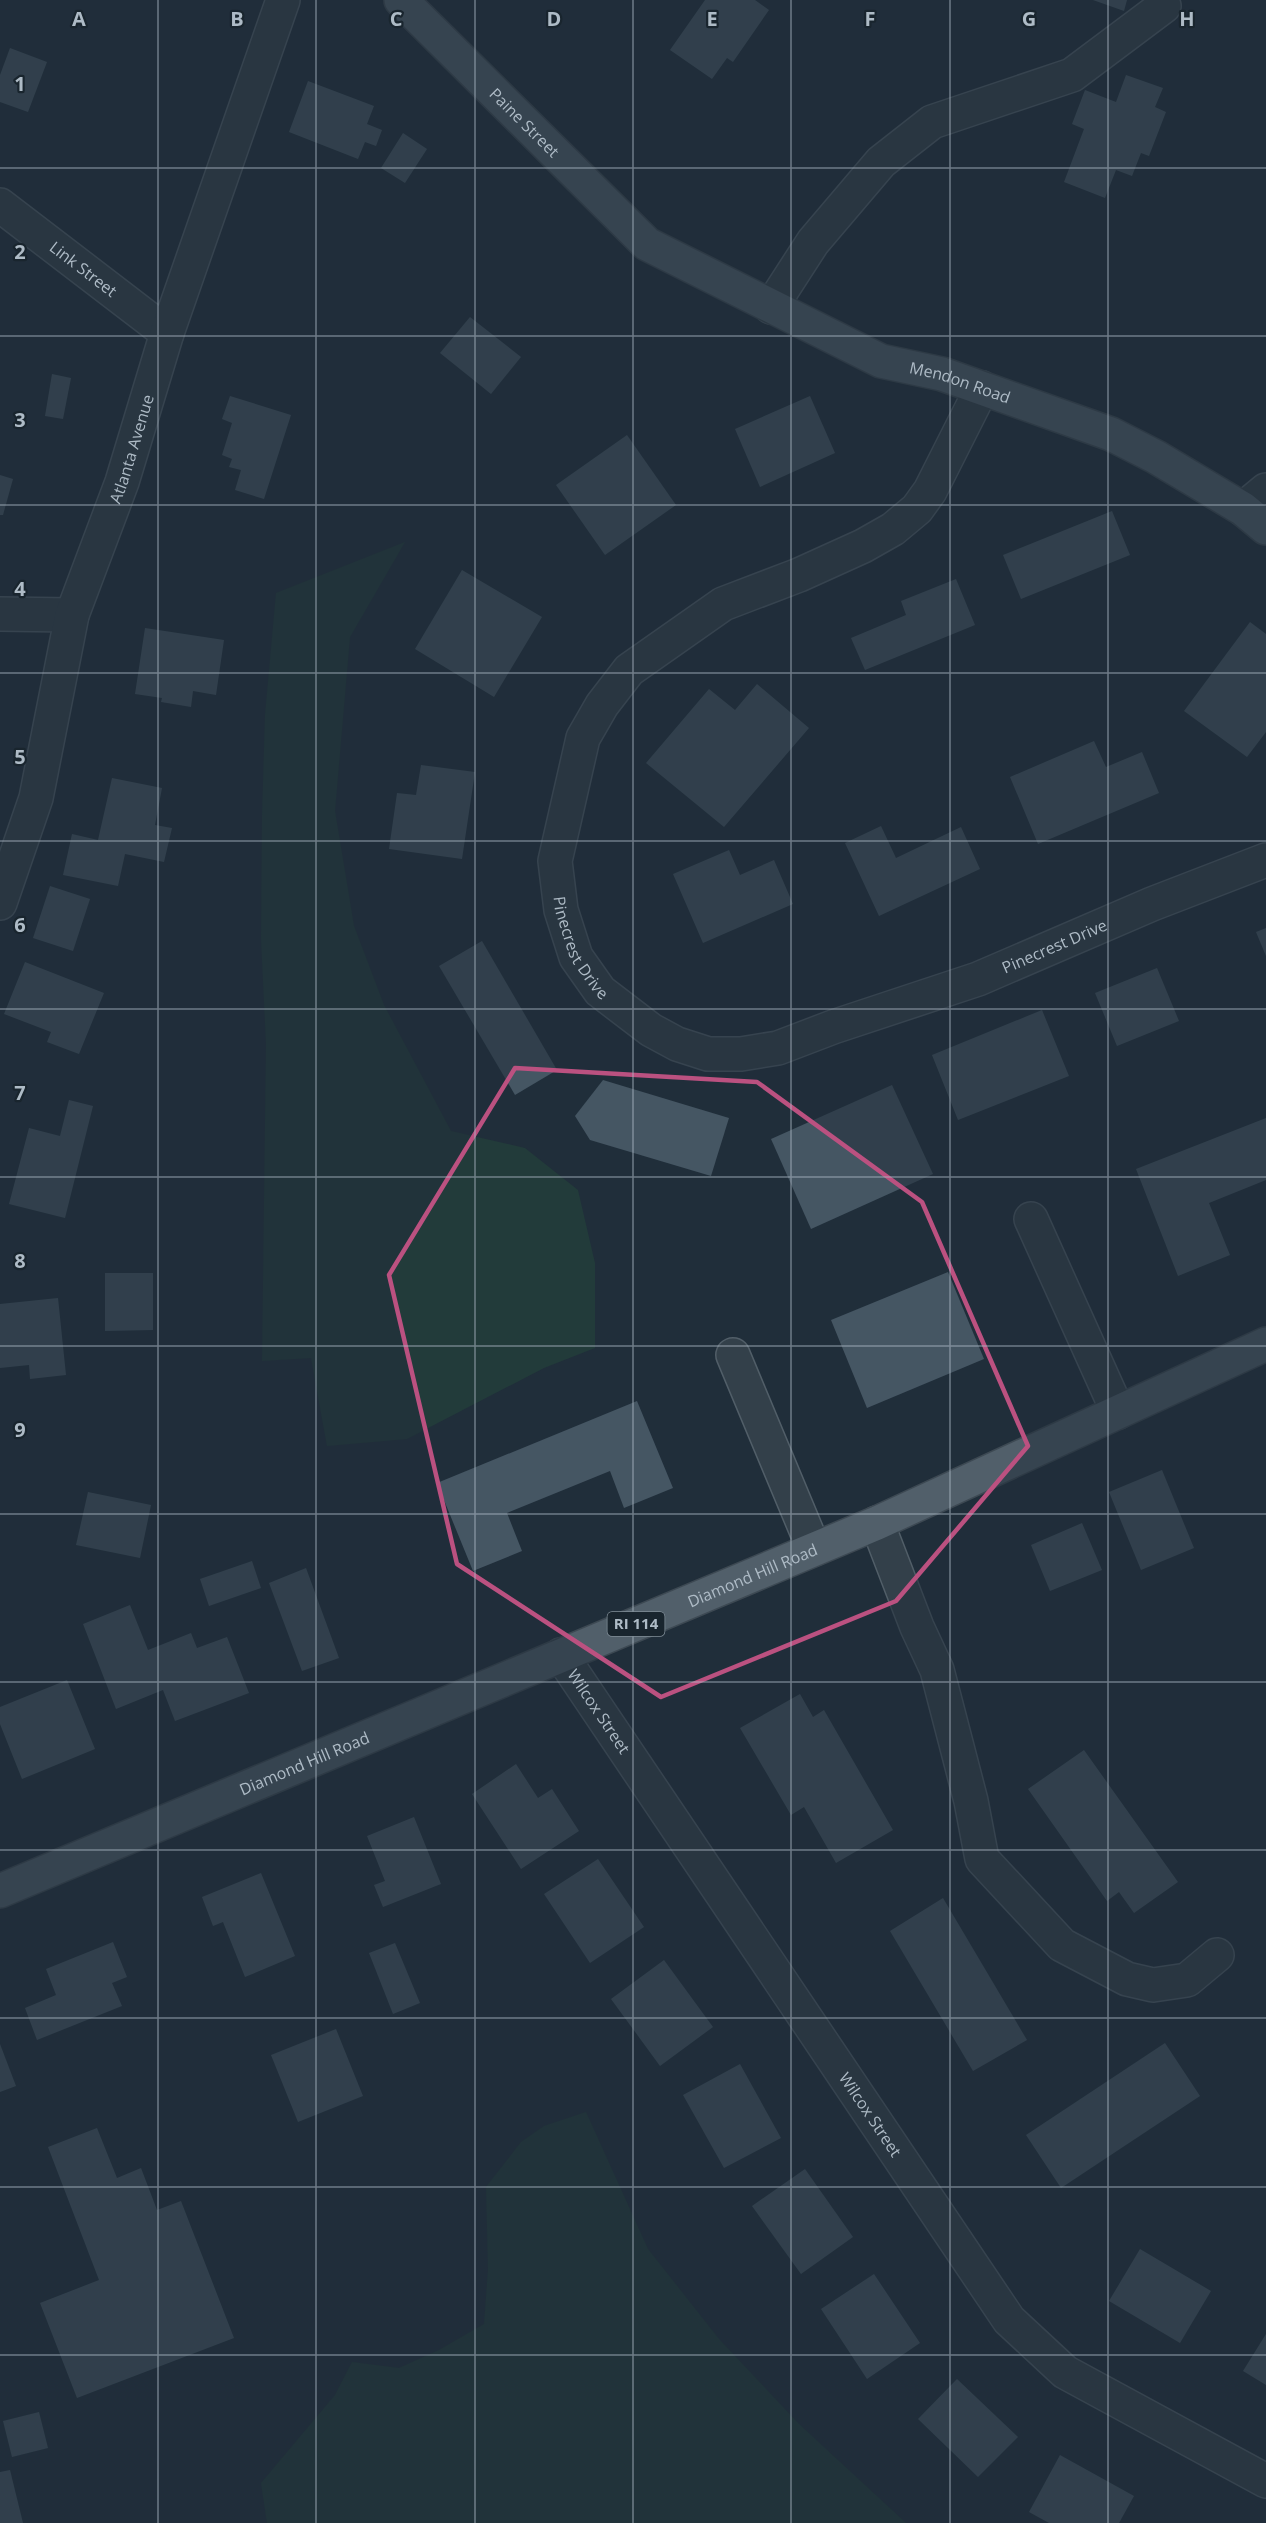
<svg xmlns="http://www.w3.org/2000/svg" width="1266" height="2523" font-family="'Open Sans',sans-serif">
<style>
.green{fill:#223b3a}
.building{fill:#455663}
.lines{fill:none;stroke-linecap:round;stroke-linejoin:round}
.minor-casing{stroke:#515e68;stroke-width:36}
.major-casing{stroke:#3d4953;stroke-width:36}
.minor{stroke:#33404a;stroke-width:33}
.major{stroke:#515f6a;stroke-width:33}
.marked{fill:none;stroke:#bb5180;stroke-width:4.5;stroke-linejoin:round}
.grid{fill:none;stroke:#aebbc6;stroke-width:1.5;stroke-opacity:0.55}
.labels{text-anchor:middle;stroke-width:4.5;stroke-linejoin:round;paint-order:stroke}
.shield{fill:#19252e;stroke:#818e98;stroke-width:1.5}
.shield-label{font-size:15px;font-weight:bold;fill:#aebbc6}
.street-label{font-size:16px;fill:#aebbc6;stroke:#19252e}
.grid-label{font-size:20px;text-anchor:middle;font-weight:bold;fill:#aebbc6;stroke:#19252e;stroke-width:4.5;stroke-linejoin:round;paint-order:stroke}
</style>
<rect width="100%" height="100%" fill="#202e3a"/>
<g class="green">
<polygon points="405,542 350,637 335,811 354,926 384,1005 451,1131 525,1148 578,1190 595,1263 595,1348 544,1368 407,1439 327,1446 311,1358 262,1361 266,1044 261,939 262,816 265,715 276,593"/>
<polygon points="586,2112 648,2249 719,2339 799,2424 906,2523 267,2523 261,2483 335,2395 352,2362 399,2368 439,2350 484,2324 488,2270 486,2187 521,2142 544,2126"/>
</g>
<g class="building">
<polygon points="705,0 755,0 769,10 733,62 727,58 712,79 670,50"/>
<polygon points="1093,0 1127,0 1124,11"/>
<polygon points="10,48 47,62 28,112 0,102 0,75"/>
<polygon points="1126,75 1163,88 1155,107 1166,112 1149,156 1141,153 1132,176 1116,170 1105,198 1064,182 1084,129 1072,124 1085,90 1116,102"/>
<polygon points="308,81 374,106 367,124 382,130 376,146 365,142 358,159 289,132"/>
<polygon points="403,133 427,149 405,183 381,168"/>
<polygon points="470,317 521,357 491,394 440,353"/>
<polygon points="52,374 71,378 63,419 45,416"/>
<polygon points="230,396 291,415 264,499 235,490 241,470 229,467 232,459 222,455 232,423 222,419"/>
<polygon points="810,396 835,453 760,487 735,429"/>
<polygon points="627,435 676,505 605,555 556,485"/>
<polygon points="0,475 13,479 3,515 0,515"/>
<polygon points="1112,511 1130,555 1021,599 1003,555"/>
<polygon points="462,570 542,617 494,697 415,649"/>
<polygon points="956,579 975,625 865,670 851,638 906,615 901,601"/>
<polygon points="1250,622 1266,634 1266,732 1247,757 1184,711"/>
<polygon points="145,628 224,640 216,695 193,691 191,707 161,702 162,698 135,694"/>
<polygon points="757,684 809,728 724,827 646,763 709,689 735,710"/>
<polygon points="1094,741 1106,767 1142,752 1159,793 1038,844 1010,777"/>
<polygon points="421,765 475,772 462,859 389,849 397,793 416,795"/>
<polygon points="112,778 162,788 155,825 172,828 164,862 125,854 118,886 63,875 72,834 98,840"/>
<polygon points="881,826 896,858 961,827 980,869 879,916 845,843"/>
<polygon points="729,850 740,875 774,860 793,904 703,943 673,874"/>
<polygon points="50,886 90,899 73,951 33,938"/>
<polygon points="1266,928 1266,956 1256,932"/>
<polygon points="482,941 557,1070 515,1095 439,966"/>
<polygon points="25,962 104,993 79,1054 47,1042 51,1032 4,1014"/>
<polygon points="1157,968 1179,1021 1117,1046 1095,993"/>
<polygon points="1042,1010 1069,1076 958,1120 932,1055"/>
<polygon points="603,1080 729,1118 711,1176 590,1140 575,1116"/>
<polygon points="892,1085 933,1174 811,1229 771,1139"/>
<polygon points="69,1100 93,1106 65,1218 9,1204 29,1128 60,1136"/>
<polygon points="1266,1118 1266,1180 1209,1203 1230,1255 1178,1276 1136,1169"/>
<polygon points="948,1272 984,1359 867,1408 831,1320"/>
<polygon points="105,1273 153,1273 153,1330 105,1331"/>
<polygon points="58,1298 66,1375 30,1379 29,1365 0,1368 0,1304"/>
<polygon points="637,1401 673,1488 624,1508 610,1471 507,1513 522,1551 473,1571 437,1483"/>
<polygon points="1162,1470 1194,1548 1141,1570 1109,1492"/>
<polygon points="88,1492 151,1505 140,1558 76,1545"/>
<polygon points="1082,1523 1102,1570 1050,1591 1031,1545"/>
<polygon points="252,1561 261,1588 209,1606 200,1579"/>
<polygon points="306,1568 339,1658 302,1671 269,1583"/>
<polygon points="130,1605 148,1650 191,1633 197,1648 227,1637 249,1693 175,1721 163,1690 116,1709 83,1624"/>
<polygon points="67,1680 95,1749 22,1779 0,1724 0,1707"/>
<polygon points="800,1694 813,1717 824,1710 893,1830 836,1863 804,1807 791,1815 740,1728"/>
<polygon points="1084,1750 1178,1882 1134,1913 1119,1892 1107,1901 1028,1789"/>
<polygon points="516,1764 538,1798 552,1789 579,1831 521,1869 472,1794"/>
<polygon points="414,1817 441,1884 383,1907 374,1885 385,1881 367,1836"/>
<polygon points="598,1859 644,1927 590,1963 544,1894"/>
<polygon points="261,1873 295,1956 245,1977 223,1922 213,1926 202,1897"/>
<polygon points="943,1898 1027,2040 973,2071 890,1931"/>
<polygon points="113,1942 127,1977 112,1983 122,2006 37,2040 25,2008 56,1995 46,1969"/>
<polygon points="395,1943 420,2003 393,2014 369,1953"/>
<polygon points="664,1960 713,2027 660,2066 611,1999"/>
<polygon points="336,2029 363,2096 298,2122 271,2055"/>
<polygon points="1165,2043 1200,2096 1061,2188 1026,2135"/>
<polygon points="0,2044 16,2086 0,2092"/>
<polygon points="740,2064 781,2138 724,2168 683,2095"/>
<polygon points="97,2128 117,2178 141,2168 157,2210 181,2201 234,2338 77,2398 40,2303 99,2280 48,2147"/>
<polygon points="805,2169 853,2237 801,2274 752,2206"/>
<polygon points="1140,2249 1211,2291 1180,2343 1109,2301"/>
<polygon points="874,2274 920,2343 867,2379 821,2309"/>
<polygon points="1266,2334 1266,2385 1243,2371"/>
<polygon points="957,2379 1018,2437 978,2477 918,2419"/>
<polygon points="39,2412 48,2448 12,2457 3,2421"/>
<polygon points="1060,2455 1134,2496 1119,2523 1049,2523 1029,2512"/>
<polygon points="10,2470 23,2523 0,2523 0,2472"/>
</g>
<g class="lines">
<defs>
<g id="minor">
<path id="s1" d="M0 205 167 333"/>
<polyline points="771,307 813,242 881,162 932,122 1072,75 1164,6"/>
<path id="s2" d="M982 388 930 491 917 509 893 529 863 546 799 575 723 604 629 670 602 705 583 738 555 861 561 910 576 957 600 991 651 1030 677 1044 708 1054H741L778 1048 833 1027 978 979 1152 904 1266 860"/>
<polyline points="1243,509 1266,490"/>
<polyline points="0,614 72,615"/>
<path id="s3" d="M0 903 36 798 72 615 122 482 167 333 283 0"/>
<polyline points="1031,1219 1118,1412"/>
<polyline points="733,1355 814,1549"/>
<polyline points="877,1523 917,1627 937,1670 971,1801 982,1859 1062,1945 1127,1979 1153,1985 1187,1980 1217,1955"/>
<path id="s4" d="M561 1655 1009 2320 1065 2372 1266 2481"/>
</g>
<g id="major">
<path id="s5" d="M401 0 647 244 881 361 942 374 1111 434 1156 457 1243 509 1266 528"/>
<path id="s6" d="M0 1891 877 1523 1266 1344"/>
</g>
</defs>
<use href="#minor" class="minor-casing"/>
<use href="#major" class="major-casing"/>
<use href="#minor" class="minor"/>
<use href="#major" class="major"/>
</g>
<path d="M0 0H1266V2523H0ZM515 1068 757 1082 922 1202 1028 1446 896 1601 661 1697 457 1564 389 1275Z" fill="#202e3a" fill-opacity=".55" fill-rule="evenodd"/>
<path class="marked" d="M515 1068 757 1082 922 1202 1028 1446 896 1601 661 1697 457 1564 389 1275Z"/>
<path class="grid" d="M158 0V2523M316 0V2523M475 0V2523M633 0V2523M791 0V2523M950 0V2523M1108 0V2523M0 168H1266M0 336H1266M0 505H1266M0 673H1266M0 841H1266M0 1009H1266M0 1177H1266M0 1346H1266M0 1514H1266M0 1682H1266M0 1850H1266M0 2018H1266M0 2187H1266M0 2355H1266"/>
<g class="labels">
<rect class="shield" x="607.5" y="1612" width="57" height="24" rx="4.5"/>
<g class="shield-label">
<text x="636" y="1629">RI 114</text>
</g>
<g class="street-label">
<text dy="6" stroke="none"><textPath href="#s5" startOffset="174">Paine Street</textPath></text>
<text dy="6" stroke="none"><textPath href="#s1" startOffset="105">Link Street</textPath></text>
<text dy="6" stroke="none"><textPath href="#s5" startOffset="690">Mendon Road</textPath></text>
<text dy="6" stroke="none"><textPath href="#s3" startOffset="474">Atlanta Avenue</textPath></text>
<text dy="6" stroke="none"><textPath href="#s2" startOffset="770">Pinecrest Drive</textPath></text>
<text dy="6" stroke="none"><textPath href="#s2" startOffset="1310">Pinecrest Drive</textPath></text>
<text dy="6" stroke="none"><textPath href="#s6" startOffset="816">Diamond Hill Road</textPath></text>
<text dy="6" stroke="none"><textPath href="#s4" startOffset="68">Wilcox Street</textPath></text>
<text dy="6" stroke="none"><textPath href="#s6" startOffset="330">Diamond Hill Road</textPath></text>
<text dy="6" stroke="none"><textPath href="#s4" startOffset="554">Wilcox Street</textPath></text>
</g>
</g>
<g class="grid-label">
<text x="79" y="26">A</text>
<text x="237" y="26">B</text>
<text x="396" y="26">C</text>
<text x="554" y="26">D</text>
<text x="712" y="26">E</text>
<text x="870" y="26">F</text>
<text x="1029" y="26">G</text>
<text x="1187" y="26">H</text>
<text x="20" y="91">1</text>
<text x="20" y="259">2</text>
<text x="20" y="427">3</text>
<text x="20" y="596">4</text>
<text x="20" y="764">5</text>
<text x="20" y="932">6</text>
<text x="20" y="1100">7</text>
<text x="20" y="1268">8</text>
<text x="20" y="1437">9</text>
</g>
</svg>
